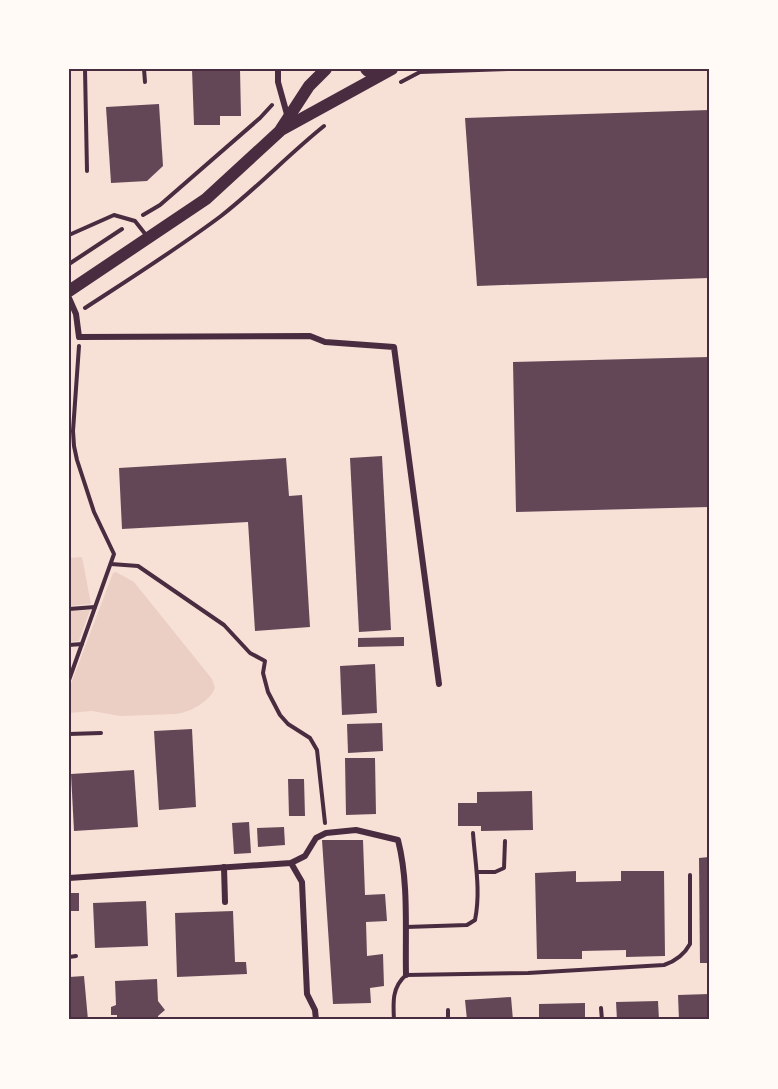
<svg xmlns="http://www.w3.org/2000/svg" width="778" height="1089" font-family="Raleway,sans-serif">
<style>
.green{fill:#ebcfc5}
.building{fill:#644757}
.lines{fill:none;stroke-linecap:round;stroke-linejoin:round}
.path{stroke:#4a2c40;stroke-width:4}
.service{stroke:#4a2c40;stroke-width:4}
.minor{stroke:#4a2c40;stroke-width:6}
.secondary{stroke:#4a2c40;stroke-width:12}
.neatline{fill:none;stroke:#4a2c40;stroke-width:2}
</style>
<rect width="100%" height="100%" fill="#f7e1d7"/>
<g class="green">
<polygon points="82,557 91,604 69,606 69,558"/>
<path d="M116 572 134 582 212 679 215 688C209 702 191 712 176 714L120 716 92 711 69 713V689L113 573Z"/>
<polygon points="90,610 79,641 69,642 69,611"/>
</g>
<g class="building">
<polygon points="192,69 240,69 241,116 220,116 220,125 194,125"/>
<polygon points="159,104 163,166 147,181 111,183 106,107"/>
<polygon points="709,110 709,278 477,286 465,118"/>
<polygon points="709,357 709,507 516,512 513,362"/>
<polygon points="382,456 391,630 359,632 350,458"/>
<polygon points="286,458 289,496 302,495 310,627 255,631 248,522 122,529 119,468"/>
<polygon points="404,637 404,646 358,647 358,638"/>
<polygon points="375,664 377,713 342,715 340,666"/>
<polygon points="382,723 383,751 348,753 347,724"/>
<polygon points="192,729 196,807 159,810 154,731"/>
<polygon points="345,758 375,758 376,814 346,815"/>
<polygon points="134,770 138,827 74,831 71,774"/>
<polygon points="288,779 304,779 305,816 289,816"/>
<polygon points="532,791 533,830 481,831 481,826 458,826 458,803 477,803 477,792"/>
<polygon points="249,822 251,853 234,854 232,823"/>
<polygon points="284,827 285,845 258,847 257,828"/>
<polygon points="322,840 363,840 365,895 385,894 387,921 366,922 367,956 383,954 384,986 370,988 371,1003 333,1004"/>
<polygon points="709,857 709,963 700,963 699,858"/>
<polygon points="576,871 576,882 621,881 621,871 664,871 665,956 626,957 626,950 582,951 582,959 537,959 535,873"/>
<rect x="69" y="893" width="10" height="18"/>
<polygon points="146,901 148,946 95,948 93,903"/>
<polygon points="233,911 235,962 246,962 247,974 177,977 175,913"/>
<polygon points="84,976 88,1020 69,1020 69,977"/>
<polygon points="157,979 158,1001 165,1010 158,1016 158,1020 117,1020 117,1015 111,1015 111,1007 116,1005 115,981"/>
<polygon points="709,994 709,1020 679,1020 678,995"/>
<polygon points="511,997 513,1020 467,1020 465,1000"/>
<polygon points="658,1001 659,1020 617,1020 616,1002"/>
<polygon points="585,1003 585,1020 539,1020 539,1004"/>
</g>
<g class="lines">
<g class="path">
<polyline points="401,82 420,72 508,69"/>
<polyline points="143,215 160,205 260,118 272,105"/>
<polyline points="69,264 122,229"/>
<path d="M85 308C131 278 177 249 221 216 257 188 289 154 324 126"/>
<polyline points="111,564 138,566 224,625 250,653 265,661 263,673 268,692 280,715 288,724 310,738 317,750 325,823"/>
<polyline points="69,609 95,607"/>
<polyline points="69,645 82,644"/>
<polyline points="69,680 114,554 94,512 77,460 74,446 73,431 79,346"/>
</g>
<g class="service">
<polyline points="85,69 87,171"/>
<polyline points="144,69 145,82"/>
<polyline points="69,235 114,215 135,221 146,235"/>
<polyline points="69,734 101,733"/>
<polyline points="477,872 495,872 504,868 505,841"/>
<path d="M406 927 467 925 475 920C481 891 475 862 473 833"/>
<polyline points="69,957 76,956"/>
<polyline points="601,1008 602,1020"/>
<polyline points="448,1010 448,1020"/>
<path d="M394 1020C393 1002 392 987 406 975L528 973 664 965C676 961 684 955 690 944V875"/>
</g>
<g class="minor">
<polyline points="278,69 278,82 288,118"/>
<polyline points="69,298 76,314 79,337 310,336 325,342 394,347 439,684"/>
<polyline points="291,863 302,882 307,994 315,1010 316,1020"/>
<polyline points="224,867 225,902"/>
<path d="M69 878 291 863 305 856 316 838 326 833 356 830 398 840C409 883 405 930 406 975"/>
</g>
<g class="secondary">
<polyline points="366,69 368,71 387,70"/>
<polyline points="281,129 309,86 326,69"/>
<polyline points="69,291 206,199 281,130 392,69"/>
</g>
</g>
<rect width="778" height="1089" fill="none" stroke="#fffaf5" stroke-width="141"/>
<rect x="70" y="70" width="638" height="948" class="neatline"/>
</svg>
